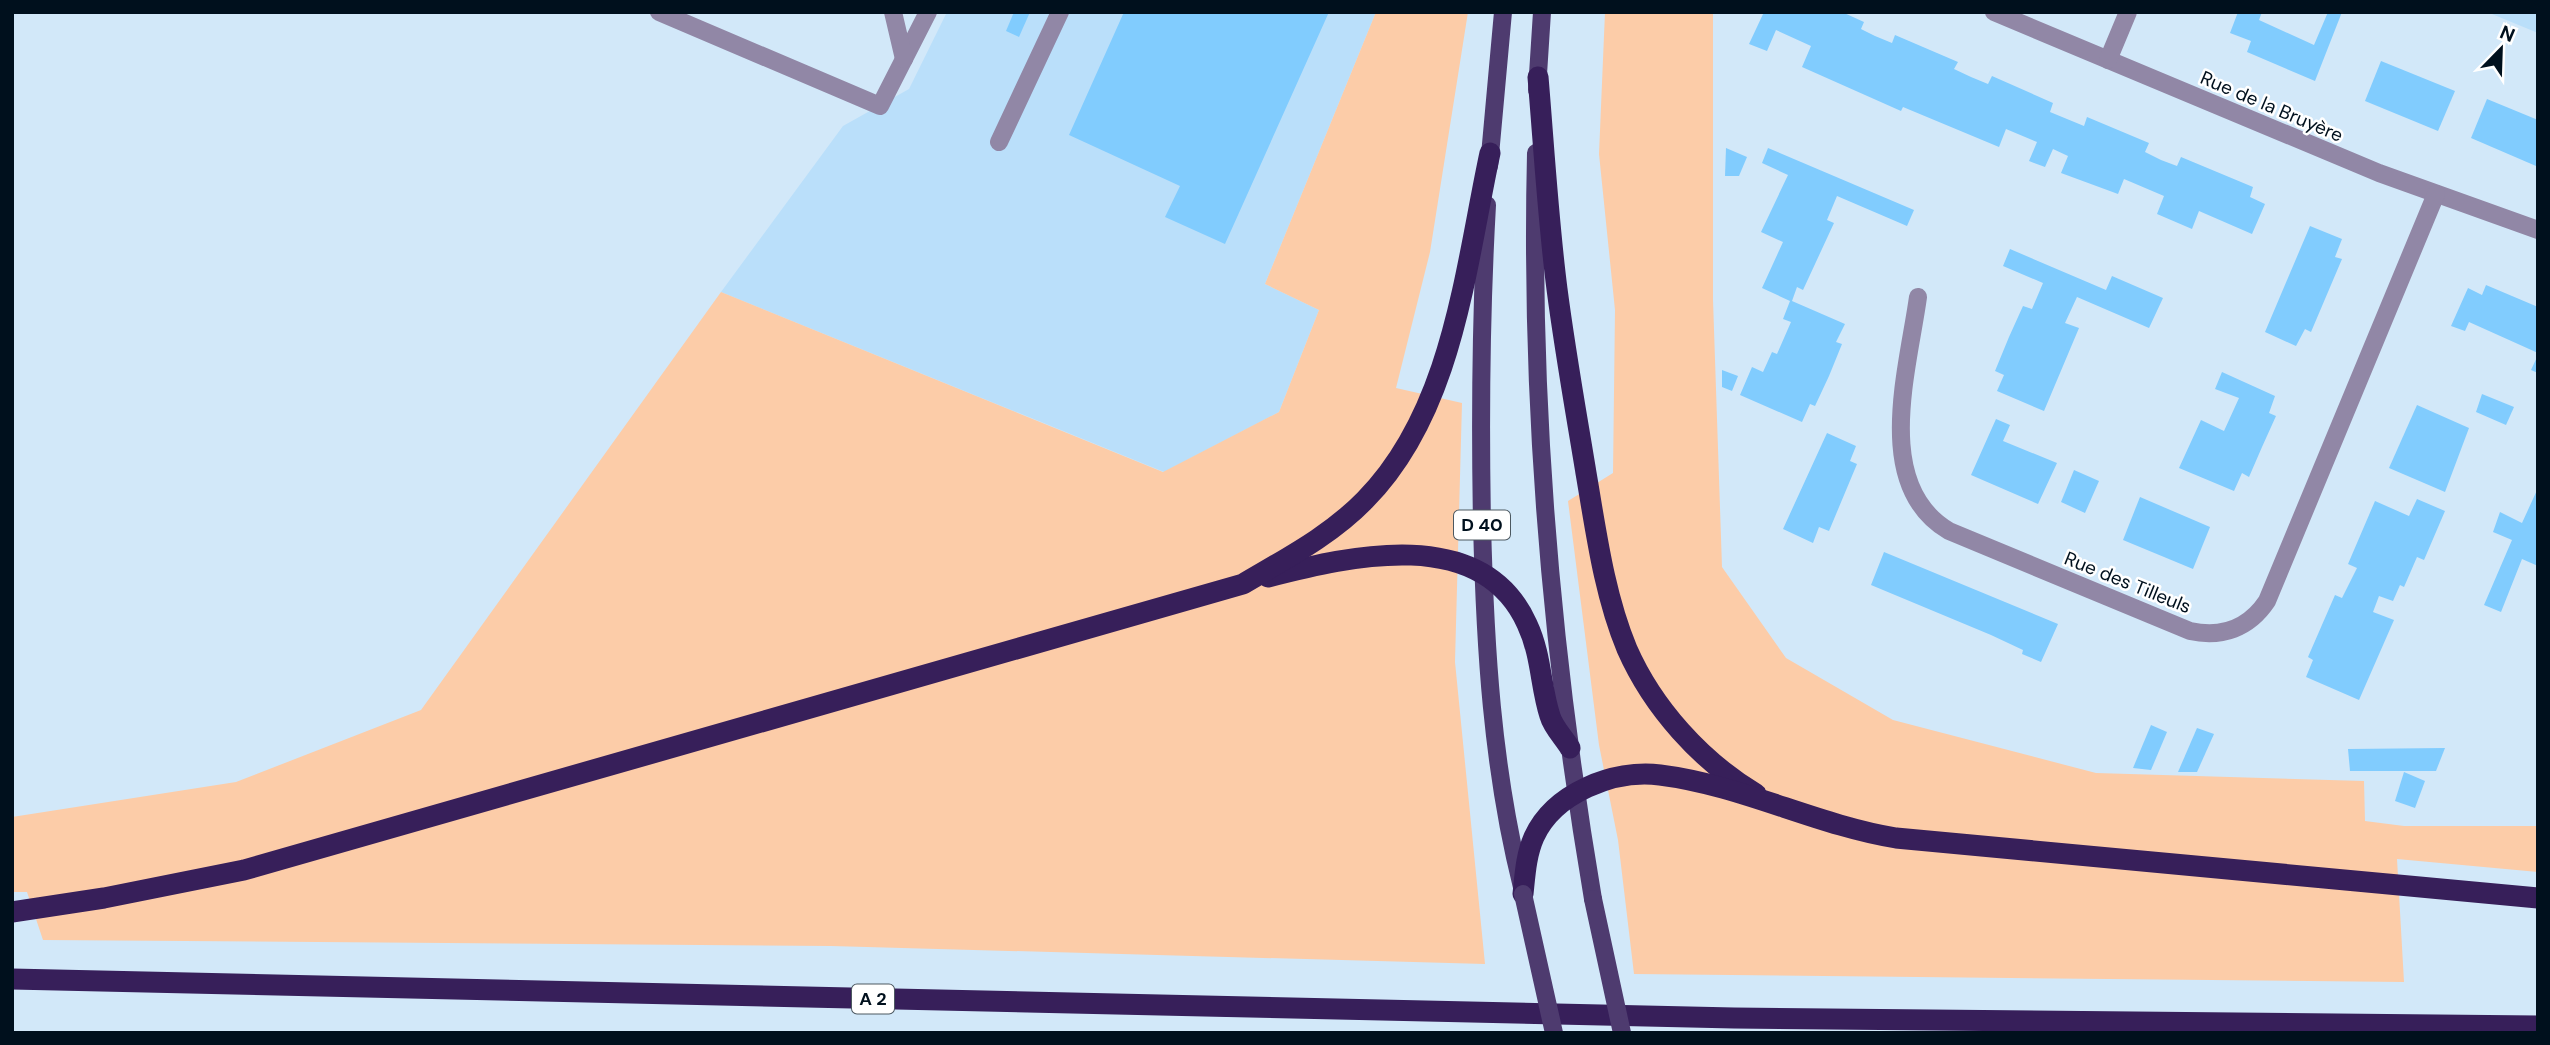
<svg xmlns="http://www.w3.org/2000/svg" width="2550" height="1045" font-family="'DM Sans',sans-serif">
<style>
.built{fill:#badffa}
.green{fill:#fccca8}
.building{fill:#81ccfe}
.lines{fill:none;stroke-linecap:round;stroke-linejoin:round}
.minor{stroke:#9187a6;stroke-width:18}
.major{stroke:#4e3b6f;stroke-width:18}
.highway{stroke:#371f5a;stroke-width:21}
.major-bridge{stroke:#4e3b6f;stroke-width:18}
.labels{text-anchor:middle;stroke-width:5;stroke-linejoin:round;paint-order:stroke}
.shield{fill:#fff;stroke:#4c5861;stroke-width:2}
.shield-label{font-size:18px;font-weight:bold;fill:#00101d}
.street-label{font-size:19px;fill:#00101d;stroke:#fff}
</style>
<rect width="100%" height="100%" fill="#d2e8f9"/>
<g class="built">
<polygon points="947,12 1376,12 1265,284 1319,310 1279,412 1164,472 721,292 843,126 909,89"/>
<polygon points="2487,12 2538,12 2538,33"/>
</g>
<g class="green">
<polygon points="1376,12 1468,12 1430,252 1396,388 1462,403 1455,662 1485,964 831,946 43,940 27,892 12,892 12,817 236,782 421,710 721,292 1163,472 1279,412 1319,310 1265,284"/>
<polygon points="1605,12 1713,12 1713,300 1722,567 1786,658 1893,720 2096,773 2364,781 2365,821 2404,826 2538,826 2538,872 2397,859 2404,982 1634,974 1618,840 1599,745 1568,501 1613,473 1615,310 1599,154"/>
</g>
<g class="building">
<polygon points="1014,12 1030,12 1019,37 1006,31"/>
<polygon points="1124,12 1329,12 1225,244 1165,217 1180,186 1069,135"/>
<polygon points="1764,12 1842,12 1864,22 1861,29 1875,36 1892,43 1895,35 1958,62 1954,69 1971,77 1988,84 1992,76 2053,103 2050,112 2084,126 2087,117 2149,143 2145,152 2161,160 2177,166 2181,157 2253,187 2250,197 2265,204 2252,234 2199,211 2192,229 2157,214 2164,196 2124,179 2118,194 2061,173 2068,156 2053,149 2045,167 2029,161 2037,142 2006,129 1999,147 1903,107 1901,111 1802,67 1811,46 1776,30 1767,51 1749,44"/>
<polygon points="2238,12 2262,12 2259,20 2314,45 2328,12 2342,12 2315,81 2247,52 2251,41 2230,33"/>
<polygon points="2381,61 2455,91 2438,131 2365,101"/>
<polygon points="2487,99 2538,120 2536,166 2471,138"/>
<polygon points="1726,148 1747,157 1739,176 1725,176"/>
<polygon points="1768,148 1914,210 1907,226 1837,196 1827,220 1834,223 1803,290 1797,287 1792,301 1845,324 1836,342 1842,344 1829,376 1815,406 1810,404 1802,422 1740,395 1752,367 1763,372 1772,352 1777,354 1791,322 1783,319 1790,301 1762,288 1783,242 1761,232 1788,175 1762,163"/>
<polygon points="2310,226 2342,239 2335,257 2342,259 2311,332 2305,329 2296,346 2265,332"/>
<polygon points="2010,249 2106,290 2112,276 2163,298 2149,328 2077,297 2065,323 2079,328 2044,411 1997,391 2004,375 1995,371 2009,337 2023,306 2032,309 2043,283 2003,266"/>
<polygon points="2486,285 2538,307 2538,353 2469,322 2465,331 2451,326 2468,288 2482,295"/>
<polygon points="2538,355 2538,373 2531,370"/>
<polygon points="1722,370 1738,376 1732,391 1722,387"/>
<polygon points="2222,372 2275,396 2269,413 2276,416 2262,447 2249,477 2242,473 2234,491 2179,468 2201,420 2224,431 2239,398 2215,389"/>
<polygon points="2482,394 2514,407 2506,425 2476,412"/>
<polygon points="2417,405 2469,428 2445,492 2389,468"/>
<polygon points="1996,419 2010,425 2003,441 2057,463 2038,504 1971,475"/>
<polygon points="1827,433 1856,446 1850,461 1857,464 1829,531 1819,527 1813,543 1783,529"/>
<polygon points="2074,470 2099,481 2085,513 2061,502"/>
<polygon points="2538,488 2538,566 2522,559 2501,612 2484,605 2512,540 2493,532 2500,512 2522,523"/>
<polygon points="2140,497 2210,527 2193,569 2123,540"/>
<polygon points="2417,499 2445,511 2424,560 2417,557 2404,587 2400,585 2393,601 2379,596 2373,612 2394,620 2359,700 2306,677 2313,660 2308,657 2335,595 2342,598 2357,568 2348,564 2375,501 2409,516"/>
<polygon points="1884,552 2058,624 2041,662 2022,654 2023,650 1991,635 1871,585"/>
<polygon points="2151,725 2167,732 2151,770 2133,768"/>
<polygon points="2197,728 2214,734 2197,772 2178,772"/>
<polygon points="2445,748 2436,771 2350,771 2348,749"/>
<polygon points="2404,772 2425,781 2415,808 2395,801"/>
</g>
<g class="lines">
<g class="minor">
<polyline points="659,12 880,106 928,12"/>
<polyline points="893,12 904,59"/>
<polyline points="1994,12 2379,173 2538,230"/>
<polyline points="2108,60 2128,12"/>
<polyline points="999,142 1060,12"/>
<path d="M1918 297C1908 370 1872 486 1949 531L2190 631C2222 638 2249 628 2267 601L2436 194"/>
</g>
<g class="major">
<polyline points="1537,90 1542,12"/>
<path d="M1536 153C1530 403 1551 652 1593 899"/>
<polyline points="1489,166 1503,12"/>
<path d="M1487 205C1481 311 1480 417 1482 523 1485 646 1492 768 1522 887"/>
</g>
<g class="highway">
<path d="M1538 77C1544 148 1548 219 1557 289 1565 351 1576 412 1586 473 1596 531 1604 594 1627 649 1653 708 1701 761 1756 794"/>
<path d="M1268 577C1350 556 1482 524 1527 624 1542 656 1540 685 1550 716 1553 727 1564 738 1570 748"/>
<path d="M1523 894C1525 875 1526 855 1534 837 1554 793 1614 769 1660 775 1741 785 1816 825 1896 838L2538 898"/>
<path d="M12 912 104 898 244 870 1243 584C1285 559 1330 536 1365 500 1453 411 1465 269 1490 153"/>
<polyline points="12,979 1734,1018 2538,1026"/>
</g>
<g class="major-bridge">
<polyline points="1523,894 1554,1033"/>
<polyline points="1593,899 1622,1033"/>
</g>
</g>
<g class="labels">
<g class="shield">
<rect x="1454" y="510.5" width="56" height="29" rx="5"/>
<rect x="852" y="984.5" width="42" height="29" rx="5"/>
</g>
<g class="shield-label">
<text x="1482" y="531">D 40</text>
<text x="873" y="1005">A 2</text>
</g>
<g class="street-label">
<text transform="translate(2272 106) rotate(23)" y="7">Rue de la Bruyère</text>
<text transform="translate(2128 582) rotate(22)" y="7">Rue des Tilleuls</text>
</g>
</g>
<rect width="2550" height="1045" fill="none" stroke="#00101d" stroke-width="28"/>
<g transform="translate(2501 49) rotate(23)" stroke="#ffffff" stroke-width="5" paint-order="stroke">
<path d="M0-5L12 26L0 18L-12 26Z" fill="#00101d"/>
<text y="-10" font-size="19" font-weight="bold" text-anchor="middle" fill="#00101d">N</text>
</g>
</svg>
